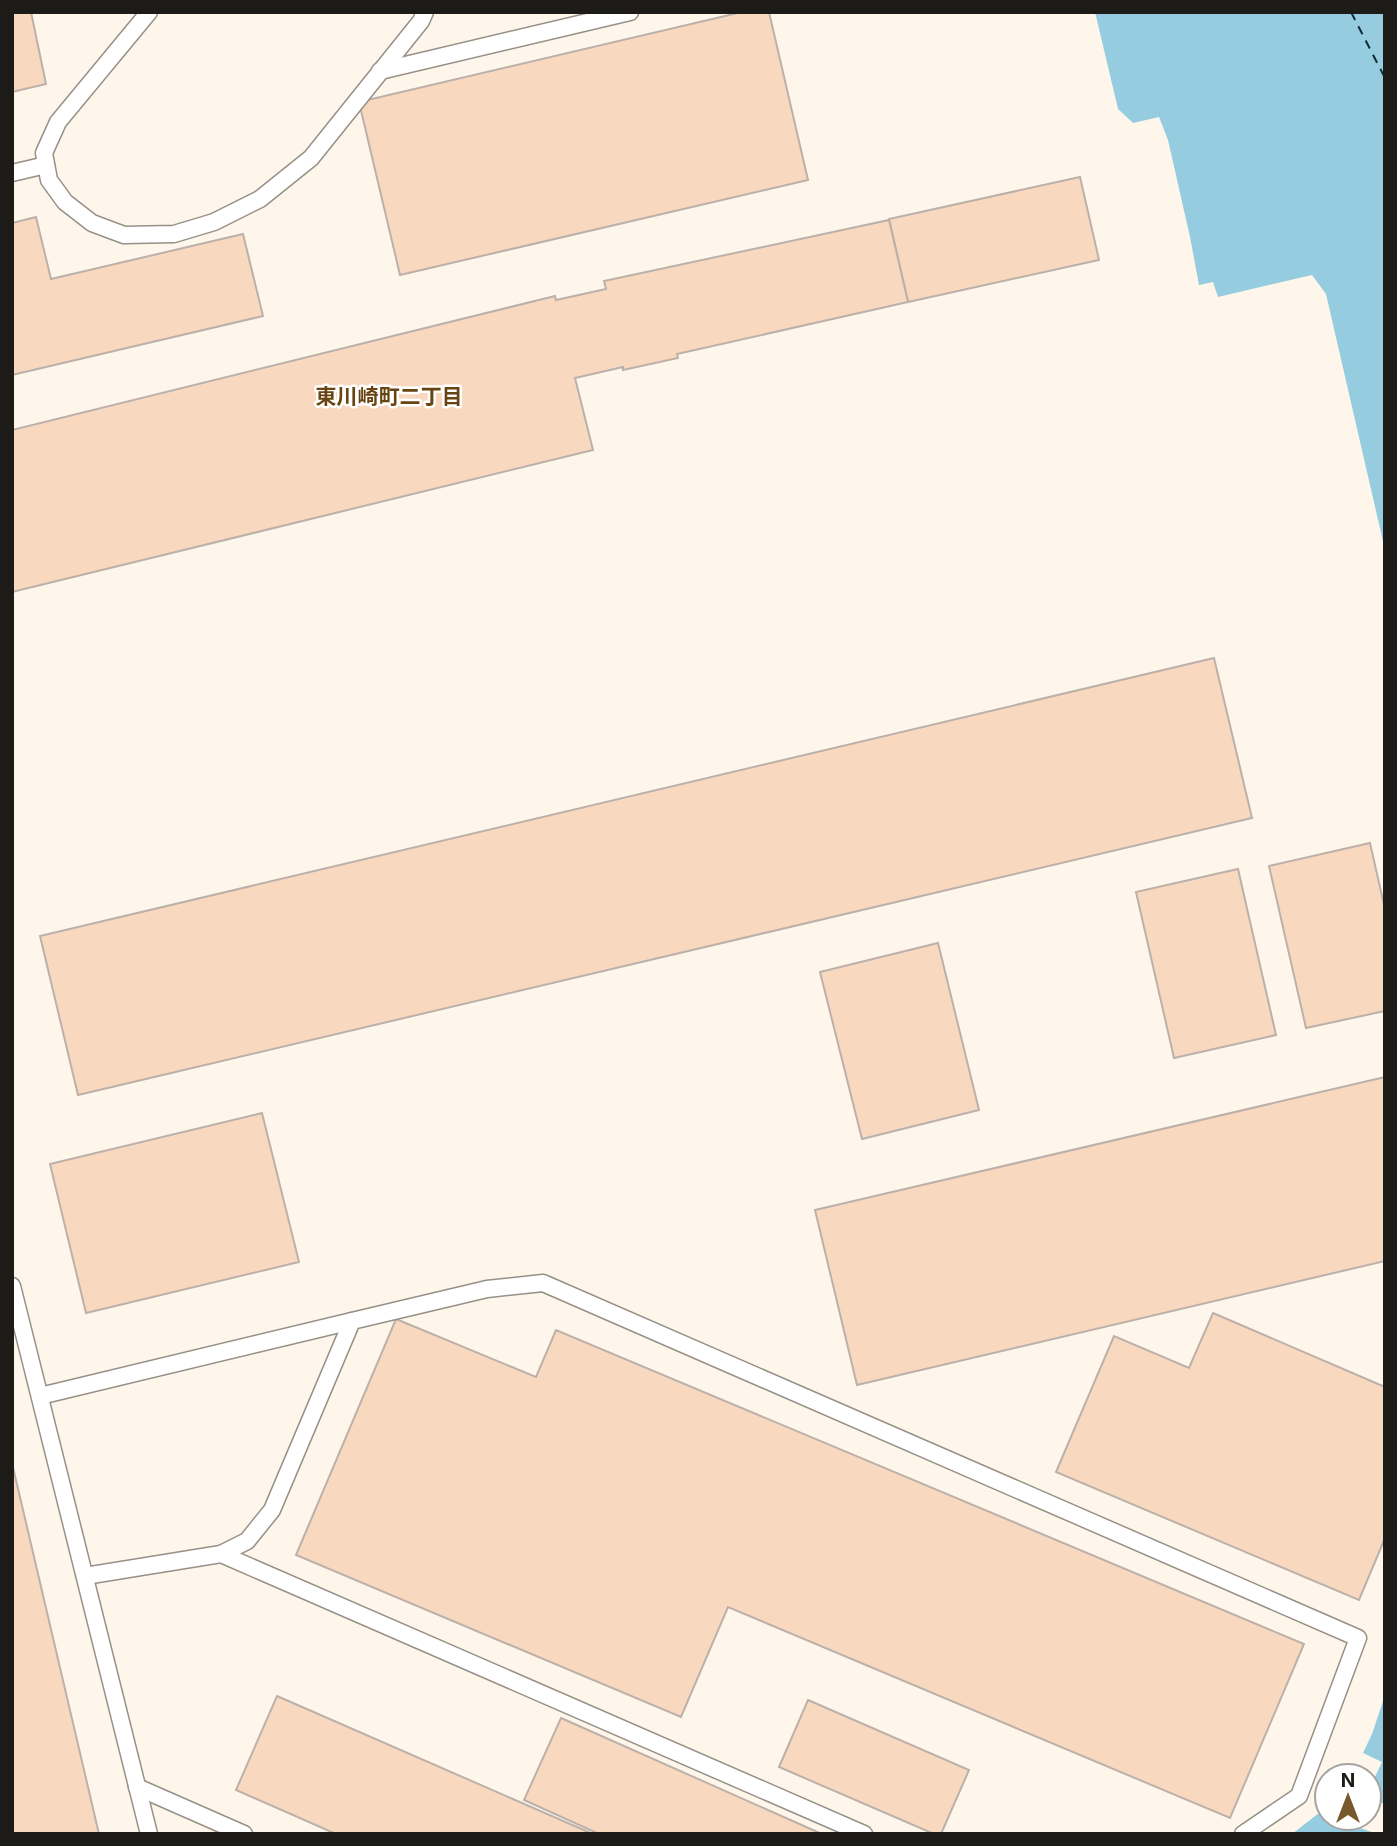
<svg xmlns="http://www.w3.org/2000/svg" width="1397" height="1846" font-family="Inter,'Noto Sans JP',sans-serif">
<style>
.water{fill:#96ccdf}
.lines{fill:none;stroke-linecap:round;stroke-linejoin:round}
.ferry{stroke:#122d36;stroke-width:2;stroke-dasharray:9 7;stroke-linecap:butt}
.building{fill:#f9d8c0;stroke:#bcb1a9;stroke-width:2}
.service-casing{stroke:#979086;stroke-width:19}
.service{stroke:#fff;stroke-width:16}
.labels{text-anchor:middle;stroke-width:5;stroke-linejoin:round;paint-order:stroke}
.neighbourhood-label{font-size:21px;font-weight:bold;fill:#674411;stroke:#fff}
</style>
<rect width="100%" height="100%" fill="#fef6eb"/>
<g class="water">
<polygon points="1095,12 1385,12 1385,550 1326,294 1312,275 1218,297 1213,282 1199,285 1190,237 1168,140 1159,117 1133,123 1118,109"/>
<polygon points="1385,1695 1385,1804 1369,1798 1369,1784 1373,1781 1382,1762 1363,1753 1372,1734"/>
<polygon points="1319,1813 1327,1816 1327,1818 1333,1818 1377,1834 1292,1834"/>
</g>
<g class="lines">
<polyline class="ferry" points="1351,12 1385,78"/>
</g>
<g class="building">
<polygon points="12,12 31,12 46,84 12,92"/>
<polygon points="742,12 769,12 808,180 400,275 359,102"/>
<polygon points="1080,177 1099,260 908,302 889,219"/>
<polygon points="36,217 51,279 243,234 263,316 12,375 12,223"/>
<polygon points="889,220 908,302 677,354 678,358 623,370 623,367 575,378 593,450 12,592 12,430 555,296 556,300 606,289 604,281"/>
<polygon points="1214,658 1252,818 78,1095 40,936"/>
<polygon points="1370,843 1385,909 1385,1011 1306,1028 1269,866"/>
<polygon points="1238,869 1276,1035 1174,1058 1136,892"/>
<polygon points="938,943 979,1110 862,1139 820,972"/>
<polygon points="1385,1077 1385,1261 857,1385 815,1210"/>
<polygon points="262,1113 299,1262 86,1313 50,1164"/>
<polygon points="1213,1313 1385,1387 1385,1538 1359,1600 1056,1472 1114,1336 1189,1368"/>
<polygon points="396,1319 536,1377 556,1330 1304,1644 1230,1818 728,1607 681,1717 296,1555"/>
<polygon points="12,1463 99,1834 12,1834"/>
<polygon points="277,1696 593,1834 336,1834 236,1790"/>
<polygon points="808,1700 969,1770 941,1834 934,1834 779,1767"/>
<polygon points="561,1718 822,1834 599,1834 524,1800"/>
</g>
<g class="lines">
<defs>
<g id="service">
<polyline points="149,12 58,122 44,153 49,180 65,202 92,223 124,235 174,234 214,222 260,199 311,158 421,21 425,12"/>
<polyline points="380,71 630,12"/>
<polyline points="12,173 46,165"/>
<polyline points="12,1286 149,1834"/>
<polyline points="40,1396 352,1321"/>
<polyline points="221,1554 864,1834"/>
<polyline points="85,1576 221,1554 247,1541 272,1510 352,1321 487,1289 543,1283 1358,1638 1299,1796 1243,1834"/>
<polyline points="137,1787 244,1834"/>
</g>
</defs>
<use href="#service" class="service-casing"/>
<use href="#service" class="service"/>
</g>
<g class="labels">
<g class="neighbourhood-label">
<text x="389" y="404">東川崎町二丁目</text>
</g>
</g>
<rect width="1397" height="1846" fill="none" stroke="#1d1b17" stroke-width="28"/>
<g transform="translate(1348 1797)"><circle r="33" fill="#ffffff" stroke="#a5a4a2" stroke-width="2"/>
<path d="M0-5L12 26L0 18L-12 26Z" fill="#78582e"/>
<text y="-10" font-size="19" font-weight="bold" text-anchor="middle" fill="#1d1b17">N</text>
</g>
</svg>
